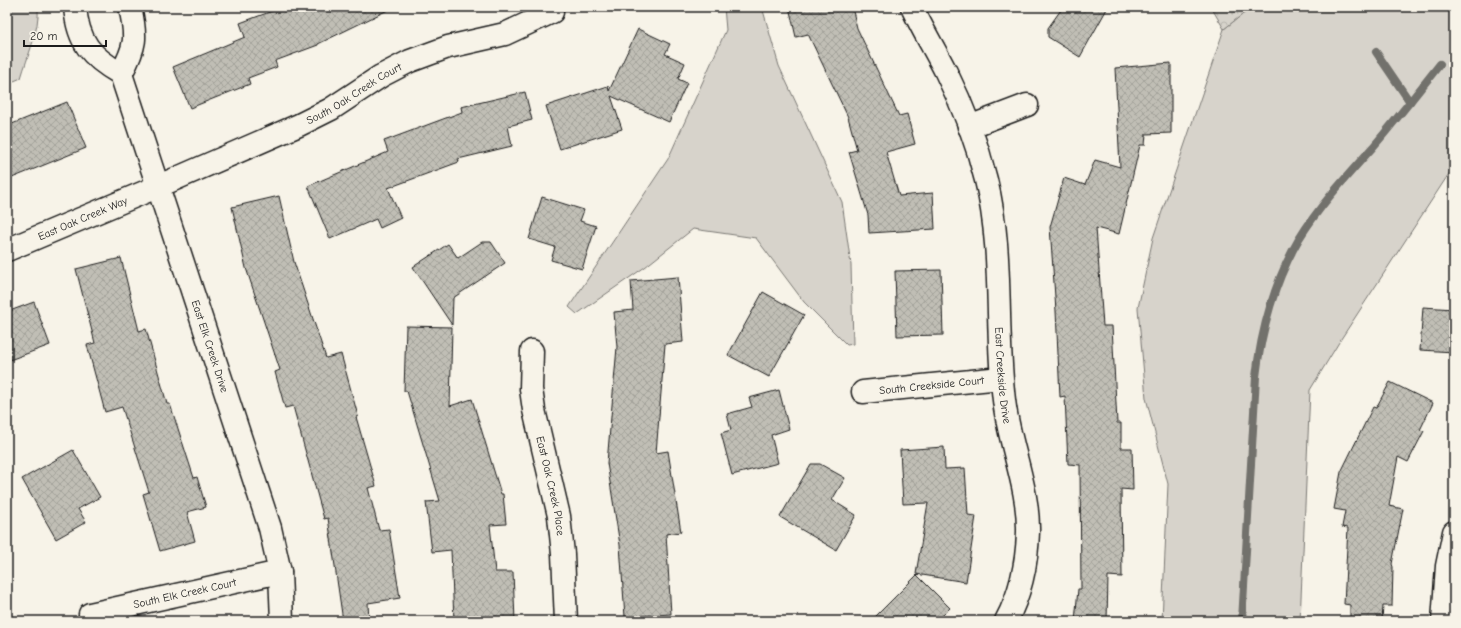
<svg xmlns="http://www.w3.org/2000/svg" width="1461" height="628" font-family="'Comic Neue',sans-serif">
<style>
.grass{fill:#d7d3cb;stroke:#7a7874}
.park{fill:url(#park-crowns);stroke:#7a7874}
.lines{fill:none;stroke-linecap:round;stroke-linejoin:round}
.stream{stroke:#72716c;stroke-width:8}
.building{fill:url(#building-cross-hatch);stroke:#1c1c1c}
.minor-casing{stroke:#1c1c1c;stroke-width:25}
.minor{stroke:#f7f3e8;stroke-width:22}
.labels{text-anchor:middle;stroke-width:3;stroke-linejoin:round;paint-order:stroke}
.street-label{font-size:11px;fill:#1c1c1c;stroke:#f7f3e8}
</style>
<defs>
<pattern id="park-crowns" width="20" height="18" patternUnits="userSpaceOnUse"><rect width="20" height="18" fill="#d7d3cb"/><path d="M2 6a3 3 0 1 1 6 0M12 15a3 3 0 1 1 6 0" fill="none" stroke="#b8b5ae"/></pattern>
<pattern id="building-cross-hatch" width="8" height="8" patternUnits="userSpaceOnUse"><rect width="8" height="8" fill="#c0beb5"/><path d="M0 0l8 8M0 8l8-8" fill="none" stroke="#a4a39b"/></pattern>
</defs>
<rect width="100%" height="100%" fill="#f7f3e8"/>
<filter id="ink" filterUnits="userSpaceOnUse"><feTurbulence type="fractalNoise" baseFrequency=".025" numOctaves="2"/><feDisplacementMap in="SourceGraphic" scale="8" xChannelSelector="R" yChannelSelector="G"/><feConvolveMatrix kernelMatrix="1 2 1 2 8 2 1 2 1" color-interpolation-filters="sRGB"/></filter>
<g filter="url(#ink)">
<g class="grass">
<path d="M7 7H38C40 29 27 57 21 78L7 84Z"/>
<polygon points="724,7 762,7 779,66 842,202 851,265 853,344 847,345 804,302 756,238 693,229 645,267 577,314 569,307 668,159 726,30"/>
<polygon points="1252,7 1447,7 1454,13 1454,166 1341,339 1310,390 1300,621 1162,621 1168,484 1146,398 1138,308 1153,238 1224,29"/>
</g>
<polygon class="park" points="1211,7 1252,7 1224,29"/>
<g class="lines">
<g class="stream">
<polyline points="1376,52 1410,102"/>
<path d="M1242 621 1256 377C1261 330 1275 280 1299 239 1320 205 1347 176 1373 147 1396 120 1418 92 1440 64"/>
</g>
</g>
<g class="building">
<polygon points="283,7 394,7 318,44 318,45 275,61 277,67 248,78 250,84 190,108 173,67 245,37 240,23"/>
<polygon points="789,7 852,7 857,28 899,116 907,114 915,144 886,152 899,196 933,193 935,229 869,233 868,215 849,152 857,150 848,117 808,34 796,37"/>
<polygon points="1063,7 1108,7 1080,57 1048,37 1048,28"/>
<polygon points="638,29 670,44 665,54 685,63 678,79 687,83 669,122 611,96 622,129 560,149 546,106 608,86 609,91"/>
<polygon points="1171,63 1171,133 1146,134 1145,145 1140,145 1119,234 1096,228 1103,326 1112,326 1117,423 1121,423 1121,448 1132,448 1133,490 1121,489 1122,577 1108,576 1107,621 1075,621 1078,589 1081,589 1080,465 1068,464 1065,396 1060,397 1056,311 1050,227 1064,178 1085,185 1095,160 1120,167 1115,68"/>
<polygon points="525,92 532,120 508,126 512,146 458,159 459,162 388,188 401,218 380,228 376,219 330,239 308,186 388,152 384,141 462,112 461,107"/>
<polygon points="67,102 86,148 7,180 7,126"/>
<polygon points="279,196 294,262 326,358 341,354 358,416 356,417 376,486 368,488 379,530 389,529 400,598 368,603 369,621 343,621 328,518 324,519 293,406 285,408 275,372 280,370 246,268 232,207"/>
<polygon points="542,197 584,210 580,221 596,226 582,269 551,260 555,247 529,239"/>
<polygon points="482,242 491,242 505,263 453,298 452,325 413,267 448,244 458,258"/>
<polygon points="121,258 139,331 146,329 167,404 170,404 194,478 197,477 206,507 187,512 195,541 160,551 143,494 149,492 122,407 105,412 87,345 95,343 76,269"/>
<polygon points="941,270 943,335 897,336 895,271"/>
<polygon points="678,277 683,342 665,344 656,453 668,451 681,532 666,534 671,614 625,617 620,545 607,463 617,347 614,312 633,310 631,281"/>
<polygon points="763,292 804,315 769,377 728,355"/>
<polygon points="34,302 50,345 7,361 7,312"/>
<polygon points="1423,307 1454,309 1454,352 1420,350"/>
<polygon points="406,326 452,327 450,406 472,399 501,494 503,494 506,524 490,525 495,572 513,572 515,621 454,621 451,550 432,552 426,502 440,501 407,391 404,391"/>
<polygon points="1390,382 1433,403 1420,430 1424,431 1408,462 1398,457 1389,506 1403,509 1392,564 1393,567 1392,606 1383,606 1382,621 1350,621 1350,605 1344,604 1348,528 1342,527 1345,511 1334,509 1341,472 1373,407 1376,408"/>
<polygon points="779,390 789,429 771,435 778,463 732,475 721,433 731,430 727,414 752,407 749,398"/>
<polygon points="944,447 945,469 965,468 968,515 976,516 966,582 916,574 928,503 903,504 900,450"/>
<polygon points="73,450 100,497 78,509 86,522 56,539 22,479"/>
<polygon points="811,464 820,464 845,478 832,500 856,515 836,550 780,517"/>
<polygon points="917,575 950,608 937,621 871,621"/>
</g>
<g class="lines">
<defs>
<g id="minor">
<path id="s1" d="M75 7C78 42 91 57 121 74L270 528 280 572 282 621"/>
<path id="s2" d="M912 7C922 29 935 50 946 72 963 106 977 143 986 180 1004 251 995 328 1004 400 1009 445 1029 487 1028 532 1027 564 1021 593 1006 621"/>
<path d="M121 74C136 46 137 38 130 7"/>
<polyline points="969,127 1027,105"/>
<path id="s3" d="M7 250 159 186 299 125 331 109 381 76 410 61 448 47 505 34 552 12"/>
<path id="s4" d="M532 351 531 389 534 410 559 516 563 554 566 621"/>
<path id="s5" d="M863 392 1001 378"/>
<path id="s6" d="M90 614 280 572"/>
<polyline points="1443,621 1447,566 1454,532"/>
</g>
</defs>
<use href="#minor" class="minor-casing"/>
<use href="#minor" class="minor"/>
</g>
</g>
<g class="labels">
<g class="street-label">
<text dy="4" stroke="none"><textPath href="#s3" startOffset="381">South Oak Creek Court</textPath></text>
<text dy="4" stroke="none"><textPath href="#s3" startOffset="82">East Oak Creek Way</textPath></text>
<text dy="4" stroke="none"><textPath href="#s1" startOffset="372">East Elk Creek Drive</textPath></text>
<text dy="4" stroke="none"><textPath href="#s2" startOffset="385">East Creekside Drive</textPath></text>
<text dy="4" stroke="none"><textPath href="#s5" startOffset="69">South Creekside Court</textPath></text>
<text dy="4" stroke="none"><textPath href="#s4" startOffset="137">East Oak Creek Place</textPath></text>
<text dy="4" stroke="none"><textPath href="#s6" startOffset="97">South Elk Creek Court</textPath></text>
</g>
</g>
<rect width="1461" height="628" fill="none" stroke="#f7f3e8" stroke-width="24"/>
<rect x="12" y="12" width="1437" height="604" fill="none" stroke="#1c1c1c" stroke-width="1.5" filter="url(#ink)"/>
<path d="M24 40v6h82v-6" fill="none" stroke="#1c1c1c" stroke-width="2"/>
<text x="30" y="40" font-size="12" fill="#1c1c1c" stroke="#f7f3e8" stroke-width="3" paint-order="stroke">20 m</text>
</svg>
